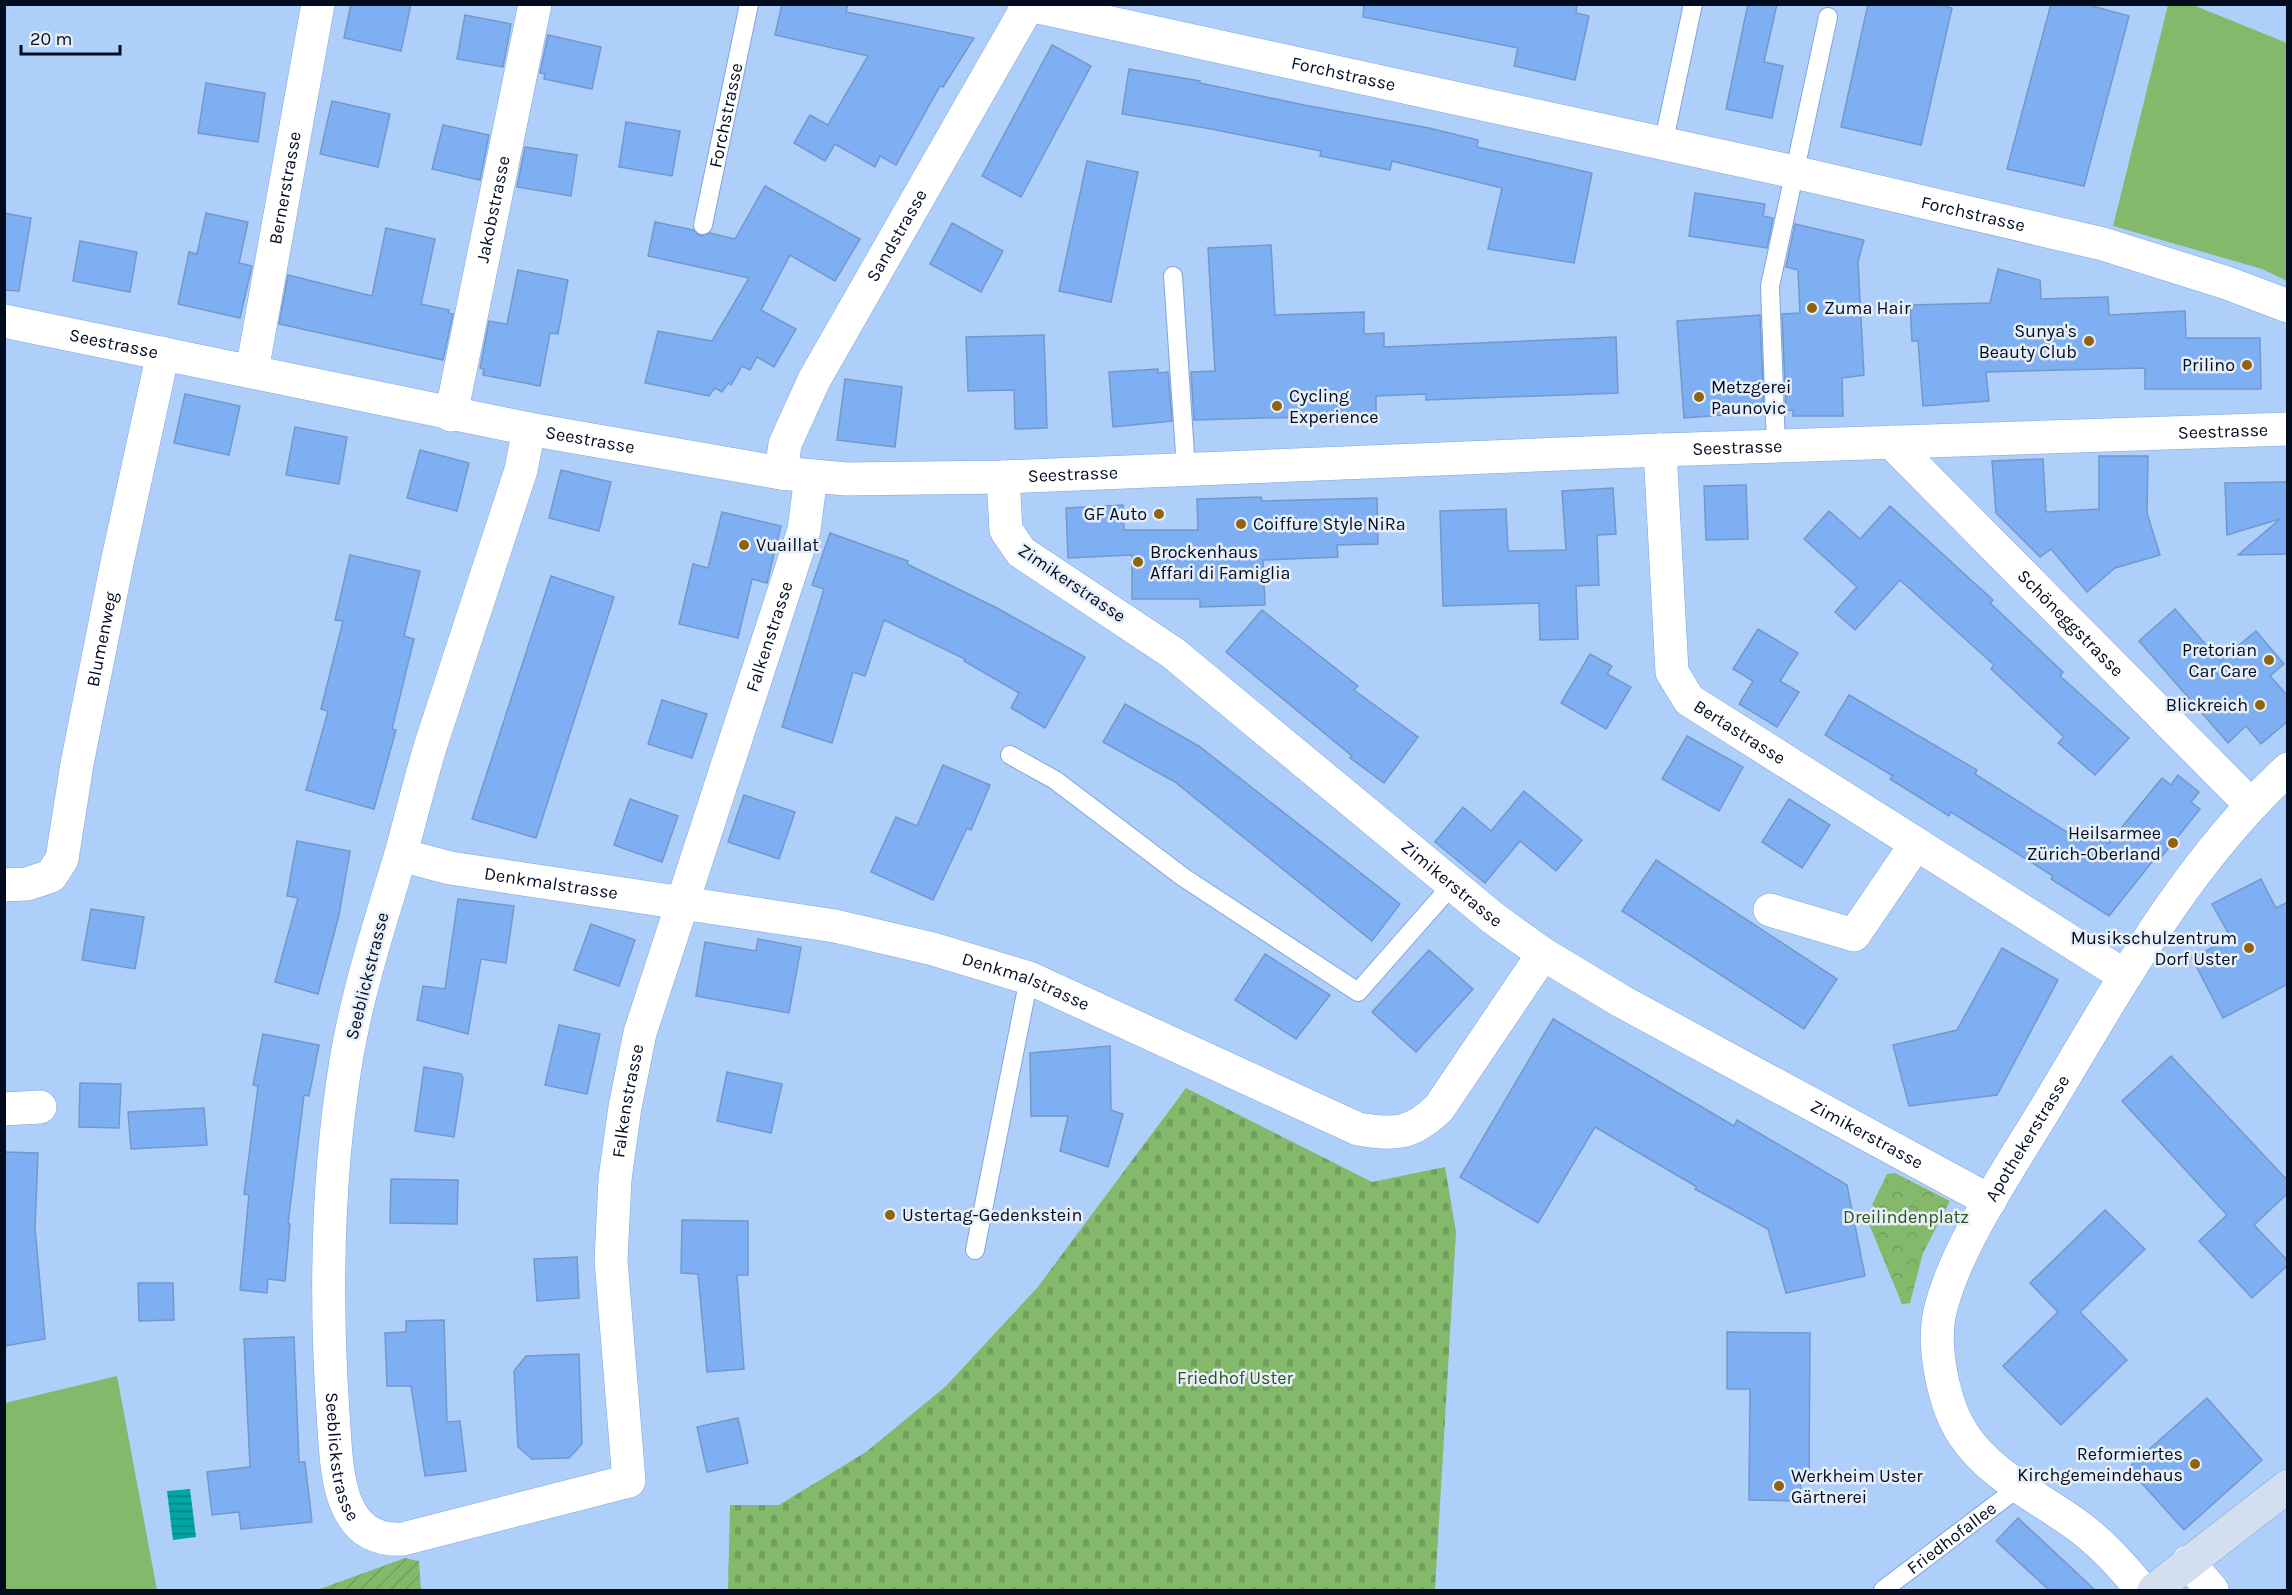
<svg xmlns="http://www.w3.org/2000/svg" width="2292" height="1595" font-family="Karla,sans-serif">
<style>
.grass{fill:#84b96b}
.cemetery{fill:url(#cemetery-stones)}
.park{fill:url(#park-crowns)}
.garden{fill:url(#garden-furrows)}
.water{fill:url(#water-rules)}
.building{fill:#7eaff2;stroke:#7298cc;stroke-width:1.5}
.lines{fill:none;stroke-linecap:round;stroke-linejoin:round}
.service-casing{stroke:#7fa5da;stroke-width:20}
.minor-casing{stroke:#7fa5da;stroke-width:34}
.tertiary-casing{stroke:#7fa5da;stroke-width:34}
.secondary-casing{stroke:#7fa5da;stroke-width:34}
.service{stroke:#fff;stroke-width:18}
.minor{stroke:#fff;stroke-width:33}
.tertiary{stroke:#fff;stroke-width:33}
.secondary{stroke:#d3dfef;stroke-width:33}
.poi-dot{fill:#90630c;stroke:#e6eef9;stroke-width:2}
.labels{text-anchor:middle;stroke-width:5;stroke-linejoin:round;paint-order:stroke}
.street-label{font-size:18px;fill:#020c1f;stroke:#e6eef9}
.poi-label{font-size:18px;fill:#020c1f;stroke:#e6eef9;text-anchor:start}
.park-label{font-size:18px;fill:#2d5517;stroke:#e6eef9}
</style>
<defs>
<pattern id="cemetery-stones" width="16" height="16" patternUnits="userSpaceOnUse" patternTransform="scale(1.5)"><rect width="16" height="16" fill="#84b96b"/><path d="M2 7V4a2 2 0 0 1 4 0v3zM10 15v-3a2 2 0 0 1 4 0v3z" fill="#709e5c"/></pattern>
<pattern id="park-crowns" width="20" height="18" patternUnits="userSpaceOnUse" patternTransform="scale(1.5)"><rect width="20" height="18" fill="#84b96b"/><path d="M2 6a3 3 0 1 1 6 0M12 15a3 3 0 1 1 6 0" fill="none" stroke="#709e5c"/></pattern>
<pattern id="garden-furrows" width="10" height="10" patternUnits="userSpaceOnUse" patternTransform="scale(1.5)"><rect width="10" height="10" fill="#84b96b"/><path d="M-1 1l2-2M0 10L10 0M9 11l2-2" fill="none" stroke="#709e5c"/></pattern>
<pattern id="water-rules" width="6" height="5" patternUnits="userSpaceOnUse" patternTransform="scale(1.5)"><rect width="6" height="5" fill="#03a4a6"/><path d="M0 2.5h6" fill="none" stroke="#038487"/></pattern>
</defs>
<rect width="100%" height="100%" fill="#afcffb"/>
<g class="grass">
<polygon points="2168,5 2193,5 2287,43 2287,281 2262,269 2113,226"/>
<polygon points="117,1376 157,1590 5,1590 5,1403"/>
</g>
<polygon class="cemetery" points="1186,1088 1372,1182 1445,1167 1456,1232 1435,1590 728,1590 730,1505 779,1505 866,1452 945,1387 1037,1288"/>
<polygon class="park" points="1895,1173 1950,1201 1923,1253 1910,1303 1902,1304 1869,1224 1876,1208 1872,1205 1887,1174"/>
<polygon class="garden" points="405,1558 419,1561 421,1590 317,1590"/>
<polygon class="water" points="190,1489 196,1537 173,1540 167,1491"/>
<g class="building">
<polygon points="351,4 411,4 401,51 344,38"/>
<polygon points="782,4 848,4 846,12 974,38 943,87 940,86 896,165 880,156 875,167 835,144 825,161 794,143 810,115 828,125 868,56 775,35"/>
<polygon points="1364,4 1577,4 1576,13 1589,16 1575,80 1514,66 1518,48 1363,17"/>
<polygon points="1748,4 1777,4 1764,62 1783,66 1772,118 1726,109"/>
<polygon points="1868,4 1935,4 1952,8 1921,145 1841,127"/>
<polygon points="2051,4 2085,4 2129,16 2084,186 2007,169"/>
<polygon points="465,15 511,24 503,67 457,59"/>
<polygon points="548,35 601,47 592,89 544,79 545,74 540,73"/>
<polygon points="1052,45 1091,66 1021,197 982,176"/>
<polygon points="1129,69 1200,81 1200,83 1304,105 1429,128 1478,140 1477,147 1592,173 1574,263 1488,249 1502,188 1392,161 1390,170 1320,156 1321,151 1211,129 1122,114"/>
<polygon points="206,83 265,93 258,142 198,133"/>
<polygon points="332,101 390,114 378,167 320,154"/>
<polygon points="626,122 680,131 672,176 619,167"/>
<polygon points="443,125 489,135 480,180 432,169"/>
<polygon points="525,147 577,155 571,196 517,187"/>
<polygon points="1087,161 1138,172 1111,302 1059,291"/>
<polygon points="765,186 860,239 835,281 790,255 761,310 796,329 774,367 757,357 750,370 742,366 731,385 728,383 722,392 715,388 709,396 645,383 658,331 712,341 749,278 648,256 655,222 693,230 700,236 710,233 735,239"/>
<polygon points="1695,193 1765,204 1763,216 1773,218 1767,248 1689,236"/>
<polygon points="4,213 31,218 19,291 4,290"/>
<polygon points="206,213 248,222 239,263 252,266 240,318 178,304 189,252 197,254"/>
<polygon points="952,223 1003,251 981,292 930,264"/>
<polygon points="1795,224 1864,240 1858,262 1864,375 1842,378 1843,416 1793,416 1793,410 1786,411 1782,314 1800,313 1798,270 1786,267"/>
<polygon points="386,228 435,239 421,304 449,310 448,313 453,314 443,360 279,324 288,275 372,296"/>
<polygon points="80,241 137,252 130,292 73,281"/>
<polygon points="1271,245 1275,315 1364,312 1364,334 1384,333 1384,347 1616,337 1618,393 1426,400 1426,394 1376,396 1376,415 1194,420 1191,372 1215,371 1208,248"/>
<polygon points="1998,269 2040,280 2041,299 2108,297 2109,315 2185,311 2186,338 2260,338 2261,389 2145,389 2145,368 1986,372 1989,401 1923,406 1918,341 1912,341 1910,305 1990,303"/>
<polygon points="518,270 568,280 558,334 550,333 540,386 483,375 484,369 480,368 489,321 507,324"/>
<polygon points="1760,315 1764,412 1684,418 1677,321"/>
<polygon points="1044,335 1047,428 1015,429 1014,390 968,391 966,337"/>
<polygon points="1158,369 1158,373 1168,372 1172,421 1113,427 1109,372"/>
<polygon points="845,379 902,387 895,447 837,440"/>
<polygon points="185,394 240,406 229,455 174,443"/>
<polygon points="295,427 347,437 339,484 286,475"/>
<polygon points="420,450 469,463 457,511 407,498"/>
<polygon points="2099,456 2148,456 2147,513 2160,555 2115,568 2087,592 2051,549 2040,557 1996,513 1992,461 2043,459 2046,512 2099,509"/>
<polygon points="561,470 611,482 599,531 549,518"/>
<polygon points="2288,482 2288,554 2238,555 2280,519 2227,535 2225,483"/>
<polygon points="1746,485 1748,539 1706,540 1704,486"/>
<polygon points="1613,488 1616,534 1597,535 1599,585 1576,586 1578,639 1540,640 1539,603 1443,606 1440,511 1506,509 1508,551 1566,550 1562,491"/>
<polygon points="1261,497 1262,501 1377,498 1378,544 1337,545 1338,557 1263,560 1265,605 1200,607 1200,599 1132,599 1132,555 1068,558 1066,508 1123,505 1124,530 1198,530 1197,499"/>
<polygon points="1890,506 1993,600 1990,603 2063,672 2060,676 2129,738 2095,775 2058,743 2064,737 1991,669 1994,665 1900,580 1855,630 1835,612 1857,587 1804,539 1829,511 1860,539"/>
<polygon points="722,512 781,526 767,583 752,579 738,638 679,624 693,564 708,568"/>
<polygon points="830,533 908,561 907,564 995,607 1085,657 1045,728 1011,708 1019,693 964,661 965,659 884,620 865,676 853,672 832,743 782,727 824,589 812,585"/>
<polygon points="350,555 420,571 404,636 414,639 392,729 396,730 374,809 306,790 328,711 321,709 343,621 335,620"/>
<polygon points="551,576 614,597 536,838 472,819"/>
<polygon points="2175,609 2220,661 2256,631 2284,664 2270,676 2288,696 2288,721 2261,744 2246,726 2228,743 2139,641"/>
<polygon points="1262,610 1358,686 1354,690 1418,737 1384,783 1350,758 1352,756 1226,652"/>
<polygon points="1758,629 1798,653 1780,681 1799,692 1777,727 1739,704 1753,681 1733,669"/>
<polygon points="1590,654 1612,666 1607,674 1631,687 1606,729 1561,703"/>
<polygon points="1849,695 1977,770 1975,774 2081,841 2090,830 2108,844 2162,778 2171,785 2178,775 2199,792 2191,802 2200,809 2159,860 2156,857 2109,916 2051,879 2053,876 1951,812 1949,816 1890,779 1893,776 1825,735"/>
<polygon points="662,700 707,714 692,758 648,744"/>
<polygon points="1125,704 1199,746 1400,904 1372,941 1175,782 1103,742"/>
<polygon points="1687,736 1743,767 1719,811 1662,779"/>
<polygon points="943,765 990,785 971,830 967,828 933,900 871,872 896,817 917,826"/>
<polygon points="1524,791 1582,840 1556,871 1520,841 1485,883 1435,842 1463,807 1491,831"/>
<polygon points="744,795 795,812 779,859 728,842"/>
<polygon points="630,799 678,816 662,862 614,845"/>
<polygon points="1789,799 1830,825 1802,868 1762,842"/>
<polygon points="297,841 350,851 339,915 318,994 275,982 298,898 287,896"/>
<polygon points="1656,860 1837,979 1804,1029 1622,911"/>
<polygon points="2261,879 2276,908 2288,902 2288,984 2223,1018 2192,958 2231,938 2212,904"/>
<polygon points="458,899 514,906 506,963 481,959 468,1034 417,1020 423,986 445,989"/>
<polygon points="91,909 144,917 135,969 82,960"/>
<polygon points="591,924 635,940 619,986 574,970"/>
<polygon points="758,939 801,947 789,1013 696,996 705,942 756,951"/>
<polygon points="2002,948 2058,980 1997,1095 1909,1106 1893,1045 1957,1030"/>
<polygon points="1429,950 1473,989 1416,1052 1372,1012"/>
<polygon points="1265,954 1330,995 1296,1039 1235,1000"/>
<polygon points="1553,1019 1734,1126 1737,1120 1847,1185 1865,1276 1786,1293 1768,1229 1695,1189 1697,1187 1595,1127 1538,1223 1460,1177"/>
<polygon points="559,1025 600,1034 587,1094 545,1085"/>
<polygon points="263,1034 319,1045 309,1096 304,1095 288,1224 290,1224 285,1281 268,1279 267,1293 240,1290 249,1195 244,1194 258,1086 253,1085"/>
<polygon points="1110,1046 1111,1110 1123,1114 1108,1167 1060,1151 1068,1116 1031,1116 1030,1053"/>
<polygon points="2171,1056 2288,1181 2288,1193 2254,1225 2288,1261 2288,1265 2252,1298 2199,1241 2227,1215 2122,1101"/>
<polygon points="424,1067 461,1074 463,1078 454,1137 415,1131"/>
<polygon points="727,1072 782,1084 771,1133 717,1121"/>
<polygon points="80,1083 121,1084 119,1128 79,1127"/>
<polygon points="204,1108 207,1145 131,1149 128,1112"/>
<polygon points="4,1152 38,1153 35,1228 45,1339 4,1346"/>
<polygon points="391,1179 458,1180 457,1224 390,1223"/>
<polygon points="2105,1210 2145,1249 2080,1312 2127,1360 2061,1425 2003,1366 2058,1312 2030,1283"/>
<polygon points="682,1220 748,1221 748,1275 737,1275 744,1369 707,1372 698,1274 681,1273"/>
<polygon points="577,1257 579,1298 537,1301 534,1259"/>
<polygon points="138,1283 173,1283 174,1320 139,1321"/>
<polygon points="444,1320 447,1422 460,1421 466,1471 425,1476 411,1386 387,1386 385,1333 406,1332 406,1321"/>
<polygon points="1727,1332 1810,1333 1809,1478 1801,1478 1800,1501 1749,1500 1750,1389 1727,1389"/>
<polygon points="294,1337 299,1462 305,1462 312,1522 241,1529 239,1512 212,1515 207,1472 250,1467 244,1339"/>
<polygon points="579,1354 582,1444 569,1458 532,1459 518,1447 514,1371 526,1356"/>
<polygon points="2207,1398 2262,1460 2184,1530 2128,1468"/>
<polygon points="738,1418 748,1463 707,1472 697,1427"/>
<polygon points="2018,1518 2095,1590 2049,1590 1996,1541"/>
</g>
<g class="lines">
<defs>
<g id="service">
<polyline points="1663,145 1693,4"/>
<path id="s1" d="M703 225 749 4"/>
<polyline points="1173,276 1186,469"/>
<polyline points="1776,445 1770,286 1828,17"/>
<polyline points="1010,755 1055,780 1183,877 1358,992 1452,885"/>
<polyline points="975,1250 1029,978"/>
<path id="s2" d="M1883 1590 2019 1487"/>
</g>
<g id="minor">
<path id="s3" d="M1024 4 1794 172 2103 244 2227 283 2288 306"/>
<path id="s4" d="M252 371 318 4"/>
<path id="s5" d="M451 415 535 4"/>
<path id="s6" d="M529 429 521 470C491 561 461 651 432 741 420 779 411 818 400 857 380 923 359 987 347 1055 327 1173 325 1294 333 1413 337 1464 334 1543 403 1539L629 1481 611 1260 615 1179 625 1107 640 1033 804 530 811 476"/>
<path id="s7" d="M1891 442 2250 804"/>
<path id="s8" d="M1660 450 1672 672 1689 700 2125 976"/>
<path id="s9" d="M781 473 785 444 814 380 1029 4"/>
<path id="s10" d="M1003 477 1006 530 1021 552 1173 653 1493 918 1543 954 1621 1001 1990 1201"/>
<path id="s11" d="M401 855 450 868 835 926 933 949 1029 978 1358 1129C1395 1135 1411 1135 1439 1108L1543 954"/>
<path id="s12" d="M4 885 27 884 51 876 62 859 77 764 117 563 163 353"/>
<polyline points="1770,910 1854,935 1916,844"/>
<polyline points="4,1109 40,1107"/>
<polyline points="2188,1562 2212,1590"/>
</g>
<g id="tertiary">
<path id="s13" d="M4 321 529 429 781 473 846 479 1003 477 1660 450 2288 429"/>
<path id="s14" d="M2142 1590C2121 1565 2101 1542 2074 1523 2036 1496 1989 1474 1963 1434 1944 1405 1933 1350 1939 1316 1952 1253 2007 1172 2041 1116 2115 994 2182 867 2288 769"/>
</g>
<polyline id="secondary" points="2154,1590 2288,1486"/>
</defs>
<use href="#service" class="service-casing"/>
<use href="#minor" class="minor-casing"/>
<use href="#tertiary" class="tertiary-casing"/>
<use href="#secondary" class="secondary-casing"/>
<use href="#service" class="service"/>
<use href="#minor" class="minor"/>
<use href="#tertiary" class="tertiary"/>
<use href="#secondary" class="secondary"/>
</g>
<g class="poi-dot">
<circle cx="1812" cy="308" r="6"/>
<circle cx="2089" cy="341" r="6"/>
<circle cx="2247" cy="365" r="6"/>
<circle cx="1699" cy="397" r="6"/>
<circle cx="1277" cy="406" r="6"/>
<circle cx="1159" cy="514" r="6"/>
<circle cx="1241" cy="524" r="6"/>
<circle cx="744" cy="545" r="6"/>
<circle cx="1138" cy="562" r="6"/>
<circle cx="2269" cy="660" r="6"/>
<circle cx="2260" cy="705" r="6"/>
<circle cx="2173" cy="843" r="6"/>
<circle cx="2249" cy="948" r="6"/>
<circle cx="890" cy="1215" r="6"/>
<circle cx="2195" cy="1464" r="6"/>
<circle cx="1779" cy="1486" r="6"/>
</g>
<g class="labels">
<g class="street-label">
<text dy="6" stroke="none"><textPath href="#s3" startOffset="327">Forchstrasse</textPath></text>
<text dy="6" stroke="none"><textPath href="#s1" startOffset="112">Forchstrasse</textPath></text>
<text dy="6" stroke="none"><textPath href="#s4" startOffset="186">Bernerstrasse</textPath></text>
<text dy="6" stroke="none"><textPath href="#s5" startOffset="210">Jakobstrasse</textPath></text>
<text dy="6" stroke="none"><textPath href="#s3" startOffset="972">Forchstrasse</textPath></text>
<text dy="6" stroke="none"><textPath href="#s9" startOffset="266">Sandstrasse</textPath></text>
<text dy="6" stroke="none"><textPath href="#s13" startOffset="112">Seestrasse</textPath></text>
<text dy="6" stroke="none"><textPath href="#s13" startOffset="2235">Seestrasse</textPath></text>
<text dy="6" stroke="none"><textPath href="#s13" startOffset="598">Seestrasse</textPath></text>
<text dy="6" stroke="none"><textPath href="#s13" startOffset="1749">Seestrasse</textPath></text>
<text dy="6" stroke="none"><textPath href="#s13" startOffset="1084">Seestrasse</textPath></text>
<text transform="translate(1072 583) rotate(34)" y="6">Zimikerstrasse</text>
<text dy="6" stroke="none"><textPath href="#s7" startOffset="255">Schöneggstrasse</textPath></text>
<text dy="6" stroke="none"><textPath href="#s6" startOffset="2277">Falkenstrasse</textPath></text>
<text dy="6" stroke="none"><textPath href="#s12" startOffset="292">Blumenweg</textPath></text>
<text dy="6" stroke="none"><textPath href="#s8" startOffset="315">Bertastrasse</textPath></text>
<text dy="6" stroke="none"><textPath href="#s11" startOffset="153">Denkmalstrasse</textPath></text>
<text dy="6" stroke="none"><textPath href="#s10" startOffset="624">Zimikerstrasse</textPath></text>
<text transform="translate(367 976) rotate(-76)" y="6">Seeblickstrasse</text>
<text dy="6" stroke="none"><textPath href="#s11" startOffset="639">Denkmalstrasse</textPath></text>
<text dy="6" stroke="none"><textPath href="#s6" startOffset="1791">Falkenstrasse</textPath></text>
<text dy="6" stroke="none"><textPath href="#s10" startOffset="1110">Zimikerstrasse</textPath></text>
<text dy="6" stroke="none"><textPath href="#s14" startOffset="561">Apothekerstrasse</textPath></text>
<text dy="6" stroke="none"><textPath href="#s6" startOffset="1056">Seeblickstrasse</textPath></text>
<text dy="6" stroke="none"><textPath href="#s2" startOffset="86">Friedhofallee</textPath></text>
</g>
<g class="poi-label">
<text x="1824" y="314">Zuma Hair</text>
<text x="2077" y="337" text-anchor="end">Sunya's<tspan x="2077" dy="21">Beauty Club</tspan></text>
<text x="2235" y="371" text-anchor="end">Prilino</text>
<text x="1711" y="393">Metzgerei<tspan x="1711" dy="21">Paunovic</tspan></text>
<text x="1289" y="402">Cycling<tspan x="1289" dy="21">Experience</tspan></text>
<text x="1147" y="520" text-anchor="end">GF Auto</text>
<text x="1253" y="530">Coiffure Style NiRa</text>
<text x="756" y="551">Vuaillat</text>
<text x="1150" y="558">Brockenhaus<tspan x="1150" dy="21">Affari di Famiglia</tspan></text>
<text x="2257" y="656" text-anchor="end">Pretorian<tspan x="2257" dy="21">Car Care</tspan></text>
<text x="2248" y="711" text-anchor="end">Blickreich</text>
<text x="2161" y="839" text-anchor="end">Heilsarmee<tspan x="2161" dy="21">Zürich-Oberland</tspan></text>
<text x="2237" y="944" text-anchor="end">Musikschulzentrum<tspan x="2237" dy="21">Dorf Uster</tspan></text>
<text x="902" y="1221">Ustertag-Gedenkstein</text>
<text x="2183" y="1460" text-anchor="end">Reformiertes<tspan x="2183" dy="21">Kirchgemeindehaus</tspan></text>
<text x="1791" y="1482">Werkheim Uster<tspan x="1791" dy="21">Gärtnerei</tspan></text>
</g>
<g class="park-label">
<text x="1906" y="1223">Dreilindenplatz</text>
<text x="1235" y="1384">Friedhof Uster</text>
</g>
</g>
<rect width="2292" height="1595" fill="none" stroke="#020c1f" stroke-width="12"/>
<path d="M21 45v9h99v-9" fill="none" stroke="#020c1f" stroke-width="3"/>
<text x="30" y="45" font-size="18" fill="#020c1f" stroke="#e6eef9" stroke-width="4.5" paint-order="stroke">20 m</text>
</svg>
